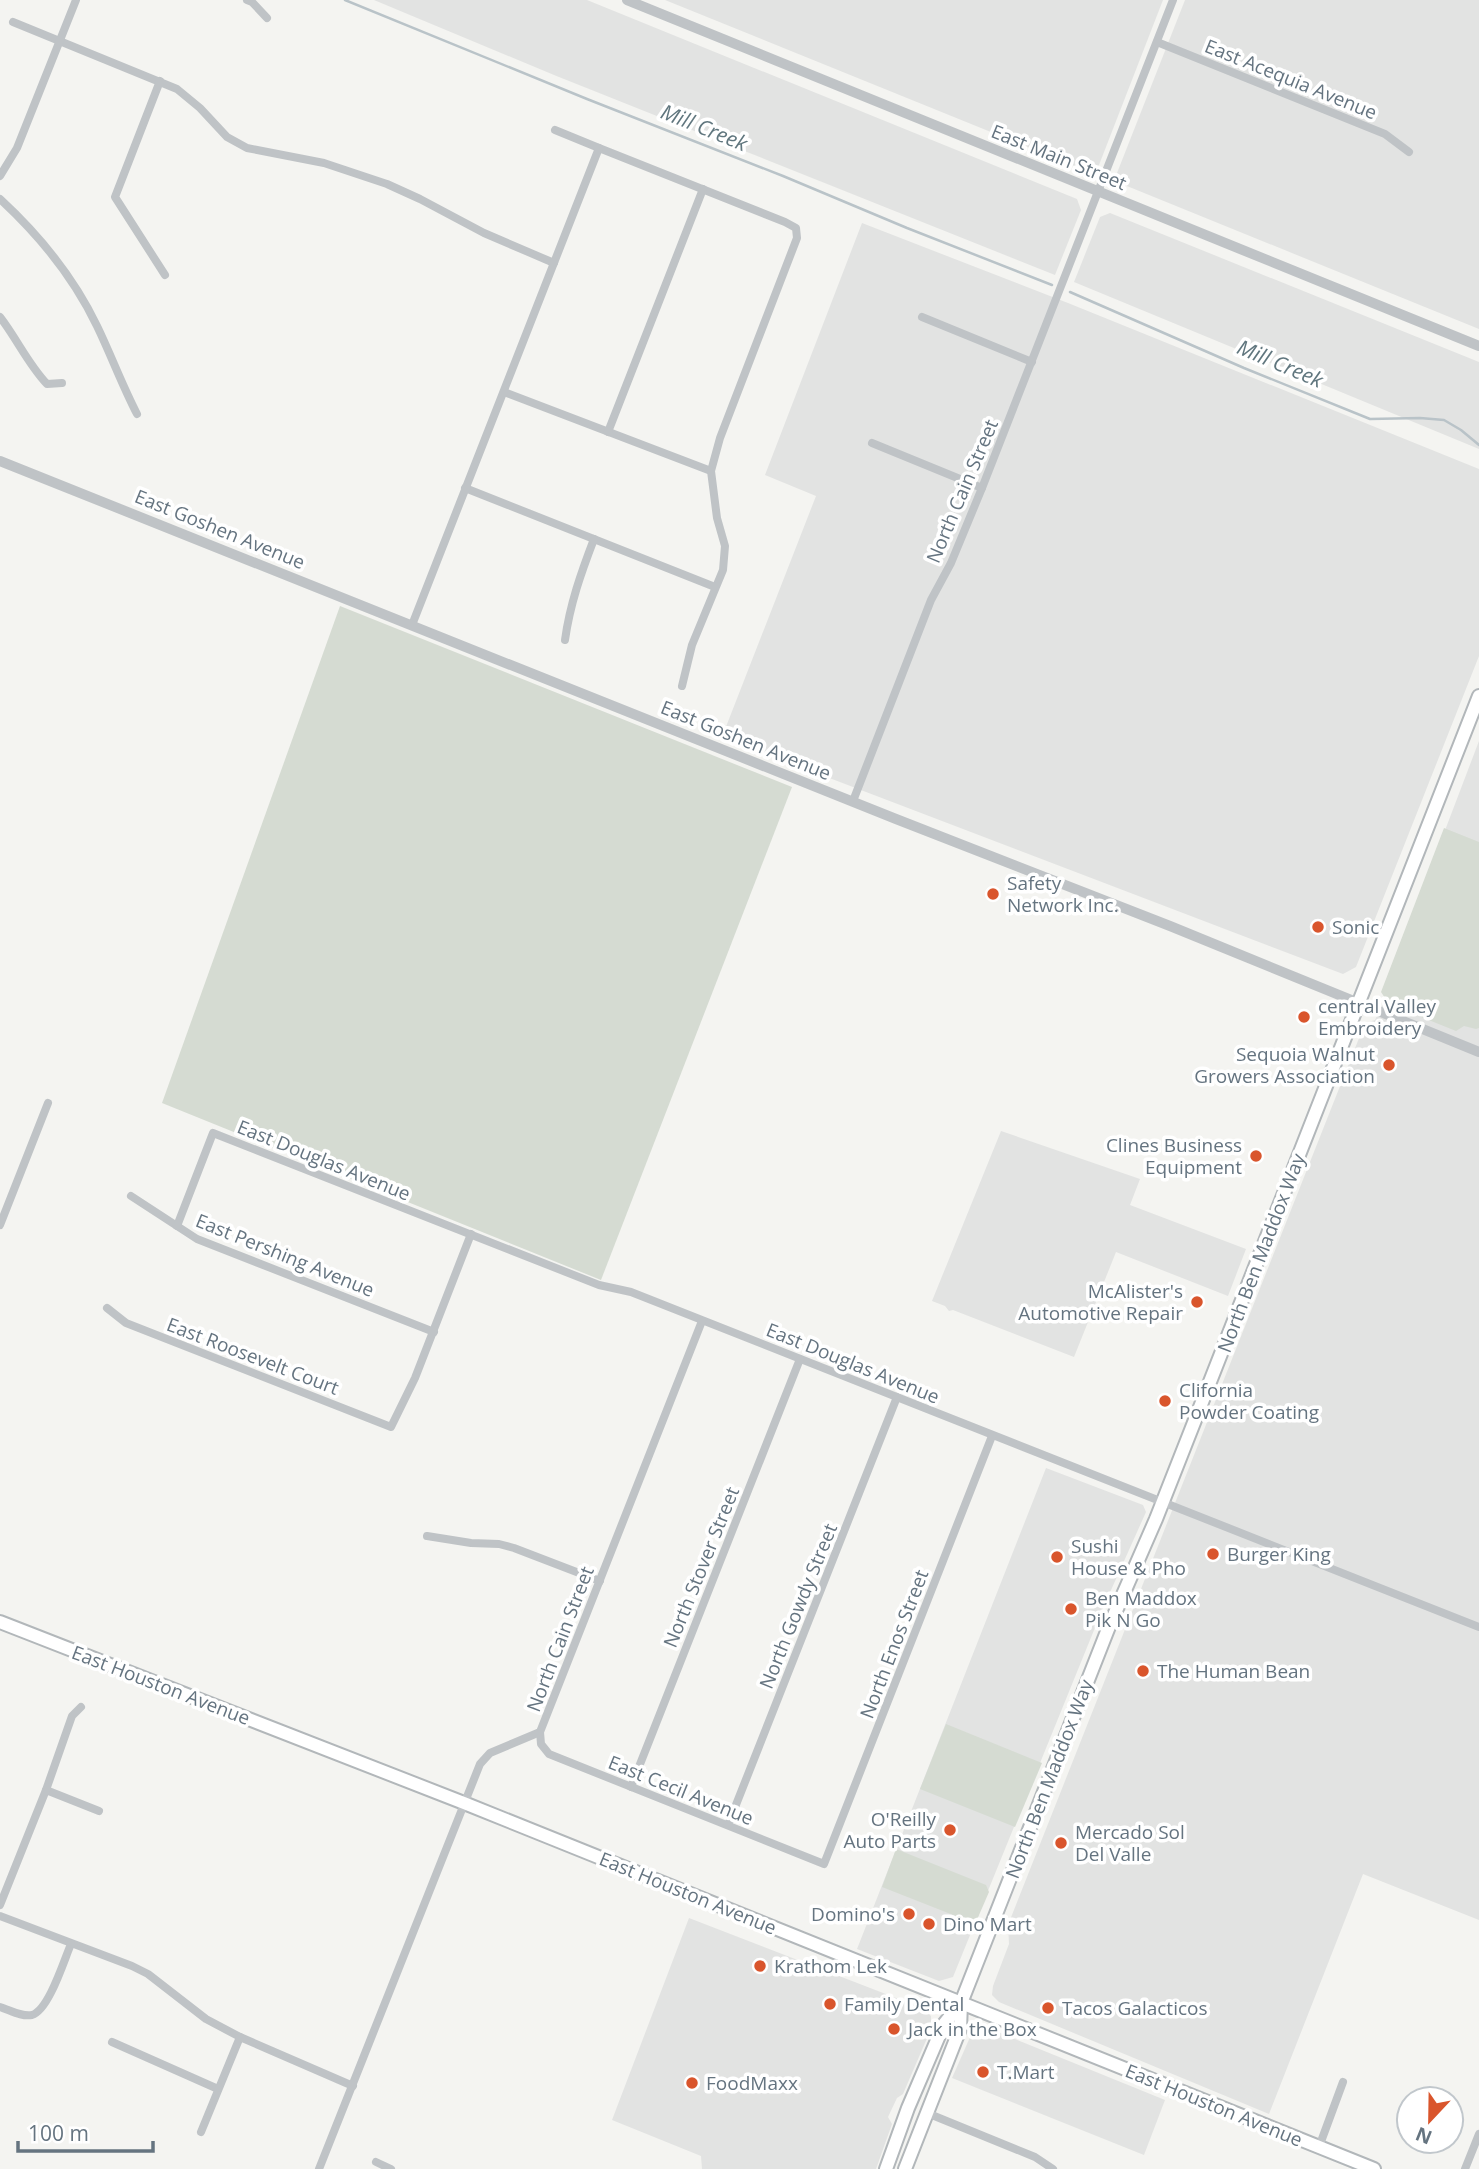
<svg xmlns="http://www.w3.org/2000/svg" width="1479" height="2169" font-family="'Open Sans',sans-serif">
<style>
.built{fill:#e2e3e2}
.green{fill:#d5dbd2}
.lines{fill:none;stroke-linecap:round;stroke-linejoin:round}
.stream{stroke:#b9c3c8;stroke-width:2.5}
.secondary-casing{stroke:#b2b7ba;stroke-width:16}
.minor{stroke:#bfc3c6;stroke-width:8}
.tertiary{stroke:#bfc3c6;stroke-width:10}
.secondary{stroke:#fff;stroke-width:12}
.poi-dot{fill:#d9552c;stroke:#fff;stroke-width:2.5}
.labels{text-anchor:middle;stroke-width:7;stroke-linejoin:round;paint-order:stroke}
.street-label{font-size:19px;fill:#657480;stroke:#fff}
.poi-label{font-size:19px;fill:#657480;stroke:#fff;text-anchor:start}
.water-label{font-size:21px;font-style:italic;fill:#60767e;stroke:#fff}
</style>
<rect width="100%" height="100%" fill="#f4f4f1"/>
<g class="built">
<polygon points="374,0 587,0 1077,199 1081,210 1055,275 554,75"/>
<polygon points="665,0 1163,0 1099,165 1087,171"/>
<polygon points="1185,0 1479,0 1479,329 1122,184 1117,173"/>
<polygon points="1110,213 1479,362 1479,449 1074,282 1100,217"/>
<polygon points="862,223 1068,303 1479,469 1479,656 1356,967 1343,974 722,737 816,496 765,475"/>
<polygon points="1479,741 1479,1920 1363,1874 1269,2114 999,2002 992,1995 993,1986 1009,1944 1008,1925 1365,1023 1375,1020 1386,997 1385,988"/>
<polygon points="1001,1131 1140,1179 1130,1205 1246,1249 1228,1296 1116,1252 1074,1357 953,1310 949,1311 945,1306 932,1301"/>
<polygon points="1046,1468 1143,1505 1146,1512 1103,1608 953,1977 939,1981 857,1949"/>
<polygon points="689,1918 922,2008 931,2016 931,2029 903,2094 897,2098 888,2117 892,2124 876,2169 702,2169 701,2156 612,2120"/>
<polygon points="981,2028 988,2028 1165,2100 1144,2155 952,2078 971,2035 975,2030"/>
</g>
<g class="green">
<polygon points="340,606 792,787 601,1280 162,1103"/>
<polygon points="1444,828 1479,842 1479,1028 1476,1029 1464,1026 1456,1031 1389,1004 1381,992"/>
<polygon points="946,1724 1042,1763 1015,1827 920,1789"/>
<polygon points="896,1849 986,1885 989,1892 976,1922 971,1922 882,1887"/>
</g>
<g class="lines">
<g class="stream">
<polyline points="345,0 587,99 783,176 907,228 1052,285"/>
<polyline points="1070,292 1244,368 1370,419 1420,418 1444,420 1461,430 1479,445"/>
</g>
<defs>
<g id="secondary">
<polyline points="0,1622 464,1803 1374,2169"/>
<polyline points="886,2169 908,2108 944,2024 961,2003 1108,1629 1156,1519 1195,1420 1479,696"/>
<polyline points="905,2169 960,2029 961,2003"/>
</g>
</defs>
<use href="#secondary" class="secondary-casing"/>
<g class="minor">
<polyline points="247,0 252,2 267,18"/>
<polyline points="13,22 177,89 200,108 227,137 247,148 324,163 387,184 420,199 484,233 554,263"/>
<polyline points="1157,42 1385,134 1409,152"/>
<polyline points="160,81 115,197 165,275"/>
<polyline points="599,148 785,222 796,228 797,238 720,438 711,471"/>
<polyline points="0,176 17,148 76,0"/>
<path d="M0 199C39 235 74 278 97 326 111 355 122 385 137 414"/>
<path d="M0 317C17 339 28 364 47 384L62 383"/>
<polyline points="922,317 1032,362"/>
<polyline points="504,392 711,471 717,518 725,546 723,570 692,645 682,686"/>
<polyline points="608,432 703,189"/>
<polyline points="872,443 982,488"/>
<polyline points="465,488 715,587"/>
<polyline points="412,625 599,148 555,130"/>
<path d="M565 640C570 604 581 573 594 539"/>
<polyline points="853,801 931,600 951,563 982,488 1173,0"/>
<polyline points="131,1196 197,1239 434,1332"/>
<polyline points="0,1225 48,1103"/>
<polyline points="177,1226 213,1133 599,1285 631,1292 1479,1627"/>
<polyline points="107,1308 126,1323 391,1427 415,1378 471,1234"/>
<polyline points="427,1536 471,1543 499,1544 514,1548 600,1581"/>
<polyline points="540,1732 541,1744 549,1754 824,1864 992,1436"/>
<polyline points="631,1787 800,1359"/>
<polyline points="46,1790 99,1811"/>
<polyline points="728,1825 897,1397"/>
<polyline points="0,1905 46,1790 72,1716 81,1707"/>
<polyline points="0,1916 132,1966 148,1974 206,2019 240,2037 353,2086"/>
<path d="M0 2007C10 2010 21 2017 32 2015 49 2010 64 1960 71 1944"/>
<polyline points="112,2042 218,2089"/>
<polyline points="927,2113 1035,2157 1053,2169"/>
<polyline points="201,2132 240,2037"/>
<polyline points="1319,2147 1343,2082"/>
<polyline points="376,2162 391,2169"/>
<polyline points="319,2169 480,1764 490,1753 540,1732 702,1321"/>
<polyline points="1465,2169 1479,2134"/>
</g>
<g class="tertiary">
<polyline points="627,0 1479,346"/>
<polyline points="0,461 896,819 1170,926 1479,1052"/>
</g>
<use href="#secondary" class="secondary"/>
</g>
<g class="poi-dot">
<circle cx="993" cy="894" r="7"/>
<circle cx="1318" cy="927" r="7"/>
<circle cx="1304" cy="1017" r="7"/>
<circle cx="1389" cy="1065" r="7"/>
<circle cx="1256" cy="1156" r="7"/>
<circle cx="1197" cy="1302" r="7"/>
<circle cx="1165" cy="1401" r="7"/>
<circle cx="1213" cy="1554" r="7"/>
<circle cx="1057" cy="1557" r="7"/>
<circle cx="1071" cy="1609" r="7"/>
<circle cx="1143" cy="1671" r="7"/>
<circle cx="950" cy="1830" r="7"/>
<circle cx="1061" cy="1843" r="7"/>
<circle cx="909" cy="1914" r="7"/>
<circle cx="929" cy="1924" r="7"/>
<circle cx="760" cy="1966" r="7"/>
<circle cx="830" cy="2004" r="7"/>
<circle cx="1048" cy="2008" r="7"/>
<circle cx="894" cy="2029" r="7"/>
<circle cx="983" cy="2072" r="7"/>
<circle cx="692" cy="2083" r="7"/>
</g>
<g class="labels">
<g class="street-label">
<text transform="translate(1291 79) rotate(22)" y="7">East Acequia Avenue</text>
<text transform="translate(1059 157) rotate(22)" y="7">East Main Street</text>
<text transform="translate(962 491) rotate(-67)" y="7">North Cain Street</text>
<text transform="translate(220 529) rotate(22)" y="7">East Goshen Avenue</text>
<text transform="translate(746 740) rotate(22)" y="7">East Goshen Avenue</text>
<text transform="translate(324 1160) rotate(22)" y="7">East Douglas Avenue</text>
<text transform="translate(1261 1253) rotate(-69)" y="7">North Ben Maddox Way</text>
<text transform="translate(285 1255) rotate(22)" y="7">East Pershing Avenue</text>
<text transform="translate(253 1356) rotate(21)" y="7">East Roosevelt Court</text>
<text transform="translate(853 1363) rotate(22)" y="7">East Douglas Avenue</text>
<text transform="translate(701 1567) rotate(-68)" y="7">North Stover Street</text>
<text transform="translate(798 1606) rotate(-68)" y="7">North Gowdy Street</text>
<text transform="translate(560 1639) rotate(-69)" y="7">North Cain Street</text>
<text transform="translate(894 1644) rotate(-69)" y="7">North Enos Street</text>
<text transform="translate(161 1685) rotate(21)" y="7">East Houston Avenue</text>
<text transform="translate(1049 1779) rotate(-69)" y="7">North Ben Maddox Way</text>
<text transform="translate(681 1790) rotate(22)" y="7">East Cecil Avenue</text>
<text transform="translate(688 1893) rotate(22)" y="7">East Houston Avenue</text>
<text transform="translate(1214 2105) rotate(22)" y="7">East Houston Avenue</text>
</g>
<g class="poi-label">
<text x="1007" y="890">Safety<tspan x="1007" dy="22">Network Inc.</tspan></text>
<text x="1332" y="934">Sonic</text>
<text x="1318" y="1013">central Valley<tspan x="1318" dy="22">Embroidery</tspan></text>
<text x="1375" y="1061" text-anchor="end">Sequoia Walnut<tspan x="1375" dy="22">Growers Association</tspan></text>
<text x="1242" y="1152" text-anchor="end">Clines Business<tspan x="1242" dy="22">Equipment</tspan></text>
<text x="1183" y="1298" text-anchor="end">McAlister's<tspan x="1183" dy="22">Automotive Repair</tspan></text>
<text x="1179" y="1397">Clifornia<tspan x="1179" dy="22">Powder Coating</tspan></text>
<text x="1071" y="1553">Sushi<tspan x="1071" dy="22">House &amp; Pho</tspan></text>
<text x="1227" y="1561">Burger King</text>
<text x="1085" y="1605">Ben Maddox<tspan x="1085" dy="22">Pik N Go</tspan></text>
<text x="1157" y="1678">The Human Bean</text>
<text x="936" y="1826" text-anchor="end">O'Reilly<tspan x="936" dy="22">Auto Parts</tspan></text>
<text x="1075" y="1839">Mercado Sol<tspan x="1075" dy="22">Del Valle</tspan></text>
<text x="895" y="1921" text-anchor="end">Domino's</text>
<text x="943" y="1931">Dino Mart</text>
<text x="774" y="1973">Krathom Lek</text>
<text x="844" y="2011">Family Dental</text>
<text x="1062" y="2015">Tacos Galacticos</text>
<text x="908" y="2036">Jack in the Box</text>
<text x="997" y="2079">T.Mart</text>
<text x="706" y="2090">FoodMaxx</text>
</g>
<g class="water-label">
<text transform="translate(704 128) rotate(22)" y="7">Mill Creek</text>
<text transform="translate(1280 364) rotate(23)" y="7">Mill Creek</text>
</g>
</g>
<g transform="translate(1430 2120) rotate(202)"><circle r="33" fill="#ffffff" stroke="#c1c7cc" stroke-width="2"/>
<path d="M0-5L12 26L0 18L-12 26Z" fill="#d9552c"/>
<text y="-10" font-size="19" font-weight="bold" text-anchor="middle" fill="#657480">N</text>
</g>
<path d="M18 2141v10h135v-10" fill="none" stroke="#657480" stroke-width="3.5"/>
<text x="28" y="2141" font-size="21" fill="#657480" stroke="#ffffff" stroke-width="5" paint-order="stroke">100 m</text>
</svg>
